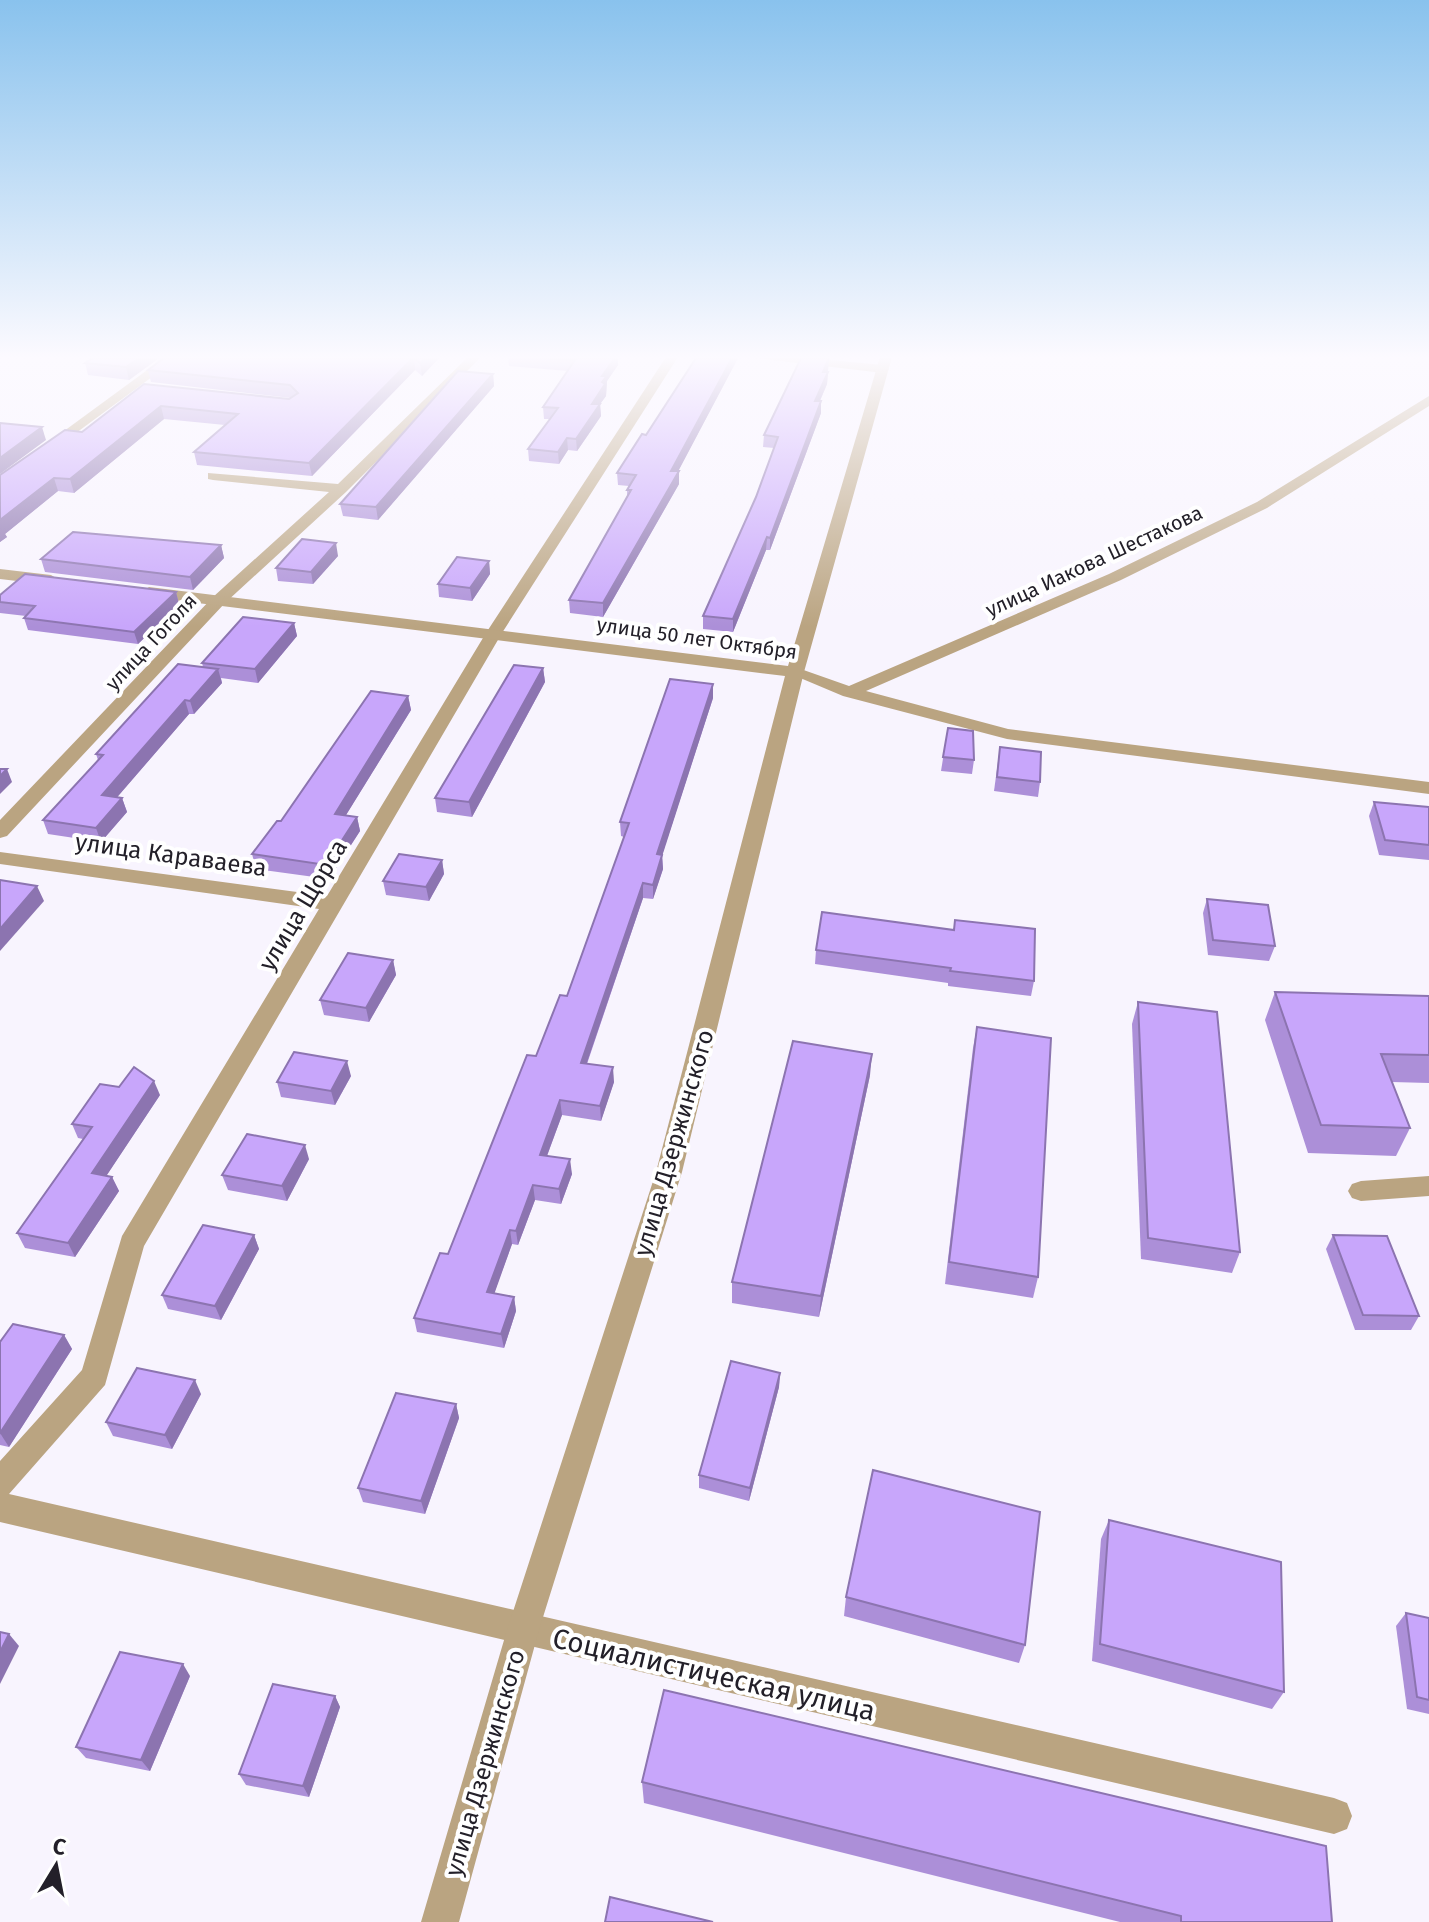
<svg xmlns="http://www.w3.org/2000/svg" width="1429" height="1922" font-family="'Fira Sans',sans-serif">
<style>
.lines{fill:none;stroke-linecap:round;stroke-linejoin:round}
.minor{fill:#baa481;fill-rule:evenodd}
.tertiary{fill:#baa481;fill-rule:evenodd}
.wall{fill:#ac8fd8}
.shaded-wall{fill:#8c74b0}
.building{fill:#c8a6fb;stroke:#8c74b0;stroke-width:2}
.labels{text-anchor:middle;stroke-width:8;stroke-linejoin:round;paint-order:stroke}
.far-street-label{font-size:20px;fill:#232029;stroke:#fff}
.street-label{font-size:24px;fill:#232029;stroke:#fff}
.near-street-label{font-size:28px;fill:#232029;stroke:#fff}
</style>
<rect width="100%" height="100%" fill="#f8f4fe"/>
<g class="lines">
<g class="minor">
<polygon points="165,357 179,357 0,489 0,478"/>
<polygon points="468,357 481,357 346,492 225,603 7,836 0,838 0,820 213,597 329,492 213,480 208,479 208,473 338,484"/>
<polygon points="666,357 678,357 502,633 144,1246 105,1385 9,1494 1334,1798 1347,1803 1352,1816 1347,1829 1334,1834 0,1522 0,1461 82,1370 122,1236 319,909 0,864 0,852 327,896 486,633"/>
<polygon points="748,357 798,357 883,365 889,369 883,373"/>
<polygon points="1429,396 1429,406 1267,508 1121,580 866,691 1008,729 1429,782 1429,794 1007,739 843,696 786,672 795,667 849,686 1109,574 1257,502"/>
<polygon points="1429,1176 1429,1196 1361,1201 1352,1198 1348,1191 1352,1184 1361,1181"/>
</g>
<g class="tertiary">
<polygon points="880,357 892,357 804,672 682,1172 539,1630 459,1922 421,1922 507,1630 656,1172 785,676 149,597 141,592 149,587 788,666"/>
<polygon points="0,569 51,575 59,580 51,585 0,579"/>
</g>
</g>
<g class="wall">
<polygon points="93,358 159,358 129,380 88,375 85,363"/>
<polygon points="164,358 439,358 422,376 415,370 312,476 197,465 194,452 225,425 164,419 74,493 58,491 5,534 7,537 0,542 0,475 82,432 144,384 289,399 291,398 151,382 148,370"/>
<polygon points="508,358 618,358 618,365 607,381 606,396 600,404 601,416 577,451 568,450 559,464 529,461 528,449 550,419 544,419 543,407 568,371 509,366"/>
<polygon points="696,358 738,358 678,471 679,471 679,484 603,617 570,613 569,600 627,497 627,490 629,486 618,485 617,473 646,435"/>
<polygon points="829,358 827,384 820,401 821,413 770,550 766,550 733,632 703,629 703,616 756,497 774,448 763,447 764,435"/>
<polygon points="493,374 494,386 378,520 343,516 340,504"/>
<polygon points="221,545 224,558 193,590 45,572 41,559"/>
<polygon points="338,556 313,584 278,581 276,568"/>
<polygon points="489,561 490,574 472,601 439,597 438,584"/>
<polygon points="176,592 179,604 138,644 28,630 24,618 26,616 0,613 0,595"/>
<polygon points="294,623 297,636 258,683 221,678 222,683 194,714 189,714 117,797 122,798 127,812 101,842 48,834 43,820 98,760 96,754 203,667 202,663"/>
<polygon points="543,668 545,682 472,817 437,812 435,798"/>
<polygon points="713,684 713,698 662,855 663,869 653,899 643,898 587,1064 614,1082 601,1121 562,1115 547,1156 572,1174 561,1204 535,1200 518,1245 512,1244 494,1293 514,1297 516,1311 504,1348 417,1332 414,1318 448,1254 536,1056 567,996 624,837 621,836 620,822"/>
<polygon points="408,696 411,710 346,815 357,817 360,831 329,879 256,869 252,854 281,821"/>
<polygon points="948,728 974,760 972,774 941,771"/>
<polygon points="1000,747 1040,782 1038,797 994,791"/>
<polygon points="1374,802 1429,807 1429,860 1379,855 1369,816"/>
<polygon points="442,860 444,874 429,901 386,895 383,881"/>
<polygon points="1207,899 1275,946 1269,961 1208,955 1203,913"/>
<polygon points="822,912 1034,981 1031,996 948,986 948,983 815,964 816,950"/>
<polygon points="393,960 396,975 369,1022 324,1015 320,1000"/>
<polygon points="1275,992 1429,996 1429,1083 1392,1082 1410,1128 1396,1156 1308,1153 1265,1020"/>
<polygon points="1138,1002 1240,1252 1232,1273 1141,1259 1132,1024"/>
<polygon points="977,1027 1038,1277 1033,1298 945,1284 973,1048"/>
<polygon points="870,1075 819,1317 732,1303 732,1282"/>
<polygon points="351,1076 335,1105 281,1097 277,1082"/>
<polygon points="160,1095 106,1176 112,1177 119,1191 75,1257 25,1248 17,1233 83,1139 78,1138 72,1124"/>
<polygon points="309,1159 287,1201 228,1190 222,1175"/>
<polygon points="254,1235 259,1249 221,1320 168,1309 162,1295"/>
<polygon points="1333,1235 1419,1316 1411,1330 1355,1330 1326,1249"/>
<polygon points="64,1335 72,1349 9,1447 0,1445 0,1342"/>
<polygon points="780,1373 779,1387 749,1501 699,1488 699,1475"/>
<polygon points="201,1394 172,1449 113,1436 106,1422"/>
<polygon points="456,1404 459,1418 425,1514 363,1502 358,1488"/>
<polygon points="1109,1520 1284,1692 1272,1709 1092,1661 1101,1539"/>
<polygon points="846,1597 1025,1645 1019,1663 844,1616"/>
<polygon points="1406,1613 1429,1618 1429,1714 1407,1709 1396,1626"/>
<polygon points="190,1676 150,1771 86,1758 76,1747"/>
<polygon points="335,1696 340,1707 309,1797 246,1785 239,1774"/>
<polygon points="642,1782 1332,1922 1120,1922 644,1803"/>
</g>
<g class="shaded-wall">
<polygon points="139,358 159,358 129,380 126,367"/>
<polygon points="414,358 415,370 312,476 309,463"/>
<polygon points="426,358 439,358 422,376 420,363"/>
<polygon points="615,358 618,358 618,365 607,381 606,396 592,415 592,404 602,376"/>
<polygon points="732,358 738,358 672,483 671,471"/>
<polygon points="829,358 828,370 822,383 823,372"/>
<polygon points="828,372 827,384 815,412 815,401"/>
<polygon points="493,374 494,386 378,520 376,507"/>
<polygon points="821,401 821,413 770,550 770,538"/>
<polygon points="600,404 601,416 577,451 576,439"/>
<polygon points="161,406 164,419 74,493 70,479"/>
<polygon points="42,427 46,440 0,474 0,458"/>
<polygon points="567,438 568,450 559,464 558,452"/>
<polygon points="679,471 679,484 603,617 603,603"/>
<polygon points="54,478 58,491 5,534 7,537 0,542 0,520"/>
<polygon points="767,537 766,550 733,632 733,619"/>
<polygon points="336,543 338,556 313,584 311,572"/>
<polygon points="221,545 224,558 193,590 190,577"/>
<polygon points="489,561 490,574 472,601 470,588"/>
<polygon points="176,592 179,604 138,644 134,632"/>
<polygon points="294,623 297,636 258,683 255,669"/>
<polygon points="543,668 545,682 472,817 469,802"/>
<polygon points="218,669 222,683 194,714 190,701"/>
<polygon points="713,684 713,698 658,869 657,854"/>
<polygon points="408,696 411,710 338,828 335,814"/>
<polygon points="185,700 189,714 107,809 102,795"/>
<polygon points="7,769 12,782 0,794 0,776"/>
<polygon points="122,798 127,812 101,842 96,828"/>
<polygon points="357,817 360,831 329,879 326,865"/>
<polygon points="662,855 663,869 653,899 653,885"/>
<polygon points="442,860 444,874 429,901 426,887"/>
<polygon points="643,883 643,898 582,1077 581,1063"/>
<polygon points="37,886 44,901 0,951 0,929"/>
<polygon points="393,960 396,975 369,1022 366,1008"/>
<polygon points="872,1054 870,1075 819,1317 821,1296"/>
<polygon points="347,1061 351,1076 335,1105 331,1091"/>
<polygon points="613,1067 614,1082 601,1121 600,1106"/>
<polygon points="154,1081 160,1095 99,1187 92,1173"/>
<polygon points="560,1100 562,1115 542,1169 540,1155"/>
<polygon points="305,1145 309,1159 287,1201 282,1186"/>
<polygon points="570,1159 572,1174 561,1204 559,1189"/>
<polygon points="112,1177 119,1191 75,1257 68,1243"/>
<polygon points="533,1185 535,1200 518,1245 516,1231"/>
<polygon points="510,1230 512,1244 490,1306 487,1292"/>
<polygon points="254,1235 259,1249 221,1320 215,1306"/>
<polygon points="514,1297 516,1311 504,1348 501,1334"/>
<polygon points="64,1335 72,1349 9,1447 0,1433"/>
<polygon points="780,1373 779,1387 749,1501 750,1488"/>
<polygon points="195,1380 201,1394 172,1449 165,1435"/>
<polygon points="456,1404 459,1418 425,1514 421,1501"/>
<polygon points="9,1634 19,1646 0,1684 0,1652"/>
<polygon points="183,1664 190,1676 150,1771 141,1760"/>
<polygon points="335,1696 340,1707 309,1797 303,1786"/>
</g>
<g class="building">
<polygon points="93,358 139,358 126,367 85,363"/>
<polygon points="164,358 413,358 309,463 194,452 238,414 161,406 70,479 54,478 0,520 0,475 65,430 82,432 144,384 289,399 298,393 290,385 148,370"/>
<polygon points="414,358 426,358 420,363"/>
<polygon points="539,358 615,358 602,376 607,376 602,382 605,384 592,404 600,404 576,439 567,438 558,452 528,449 558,408 543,407 575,360"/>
<polygon points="696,358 732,358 671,471 679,471 603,603 569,600 631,490 627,490 636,475 617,473 642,434 646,435"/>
<polygon points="801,358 829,358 823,372 828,372 815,401 821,401 770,538 767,537 733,619 703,616 756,497 778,437 764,435"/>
<polygon points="458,371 493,374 376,507 340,504"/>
<polygon points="0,423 42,427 0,458"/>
<polygon points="73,532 221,545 190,577 41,559"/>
<polygon points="302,539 336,543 311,572 276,568"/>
<polygon points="457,557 489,561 470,588 438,584"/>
<polygon points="25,574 176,592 134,632 24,618 35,606 0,602 0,595"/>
<polygon points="243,617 294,623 255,669 202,663"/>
<polygon points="178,664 218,669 190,701 185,700 102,795 122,798 96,828 43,820 103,755 96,754"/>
<polygon points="514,665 543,668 469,802 435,798"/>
<polygon points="670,679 713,684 657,854 662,855 653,885 643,883 581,1063 613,1067 600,1106 560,1100 540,1155 570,1159 559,1189 533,1185 516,1231 510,1230 487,1292 514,1297 501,1334 414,1318 440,1253 448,1254 527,1055 536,1056 560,995 567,996 629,823 620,822"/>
<polygon points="371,691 408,696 335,814 357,817 326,865 252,854 277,821 281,821"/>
<polygon points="948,728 973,731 974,760 943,757"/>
<polygon points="1000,747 1041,752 1040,782 997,777"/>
<polygon points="0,769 7,769 0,776"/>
<polygon points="1374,802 1429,807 1429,845 1385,840"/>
<polygon points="399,854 442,860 426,887 383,881"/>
<polygon points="0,880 37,886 0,929"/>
<polygon points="1207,899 1268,905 1275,946 1213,940"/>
<polygon points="822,912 954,930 955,920 1035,929 1034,981 950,971 951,968 816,950"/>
<polygon points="348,953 393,960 366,1008 320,1000"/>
<polygon points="1275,992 1429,996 1429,1055 1381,1054 1410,1128 1321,1125"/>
<polygon points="1138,1002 1217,1012 1240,1252 1148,1238"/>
<polygon points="977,1027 1051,1038 1038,1277 949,1262"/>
<polygon points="793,1041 872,1054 821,1296 732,1282"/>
<polygon points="294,1052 347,1061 331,1091 277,1082"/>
<polygon points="134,1067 154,1081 92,1173 112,1177 68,1243 17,1233 92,1127 72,1124 100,1084 119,1087"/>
<polygon points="247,1134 305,1145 282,1186 222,1175"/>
<polygon points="203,1225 254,1235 215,1306 162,1295"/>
<polygon points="1333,1235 1387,1236 1419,1316 1363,1315"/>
<polygon points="13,1324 64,1335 0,1433 0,1342"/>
<polygon points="731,1361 780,1373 750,1488 699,1475"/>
<polygon points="137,1368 195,1380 165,1435 106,1422"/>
<polygon points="396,1393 456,1404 421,1501 358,1488"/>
<polygon points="873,1470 1040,1512 1025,1645 846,1597"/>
<polygon points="1109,1520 1281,1562 1284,1692 1100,1644"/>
<polygon points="1406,1613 1429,1618 1429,1700 1417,1697"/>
<polygon points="0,1632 9,1634 0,1652"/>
<polygon points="120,1652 183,1664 141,1760 76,1747"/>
<polygon points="273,1684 335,1696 303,1786 239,1774"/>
<polygon points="664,1690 1326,1846 1332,1922 1181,1922 1181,1916 642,1782"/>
<polygon points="610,1897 713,1922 605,1922"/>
</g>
<linearGradient id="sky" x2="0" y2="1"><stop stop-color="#89c2ed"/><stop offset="0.57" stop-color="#fcfaff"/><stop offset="1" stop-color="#fcfaff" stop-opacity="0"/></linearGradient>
<rect width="1429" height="627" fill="url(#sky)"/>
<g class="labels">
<g class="far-street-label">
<text transform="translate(1094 561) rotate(-25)" y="7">улица Иакова Шестакова</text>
<text transform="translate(697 638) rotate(8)" y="7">улица 50 лет Октября</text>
<text transform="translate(151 642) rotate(-47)" y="7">улица Гоголя</text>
</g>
<g class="street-label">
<text transform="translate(171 855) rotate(8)" y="8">улица Караваева</text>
<text transform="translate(303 905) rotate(-59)" y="8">улица Щорса</text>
<text transform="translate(674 1143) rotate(-74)" y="8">улица Дзержинского</text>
<text transform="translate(485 1763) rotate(-74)" y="8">улица Дзержинского</text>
</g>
<g class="near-street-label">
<text transform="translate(714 1674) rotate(13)" y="10">Социалистическая улица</text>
</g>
</g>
<g transform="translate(56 1866) rotate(10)" stroke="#ffffff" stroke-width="6" paint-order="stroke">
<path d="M0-6L14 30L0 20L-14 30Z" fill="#232029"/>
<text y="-12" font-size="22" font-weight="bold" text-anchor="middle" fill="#232029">С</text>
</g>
</svg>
